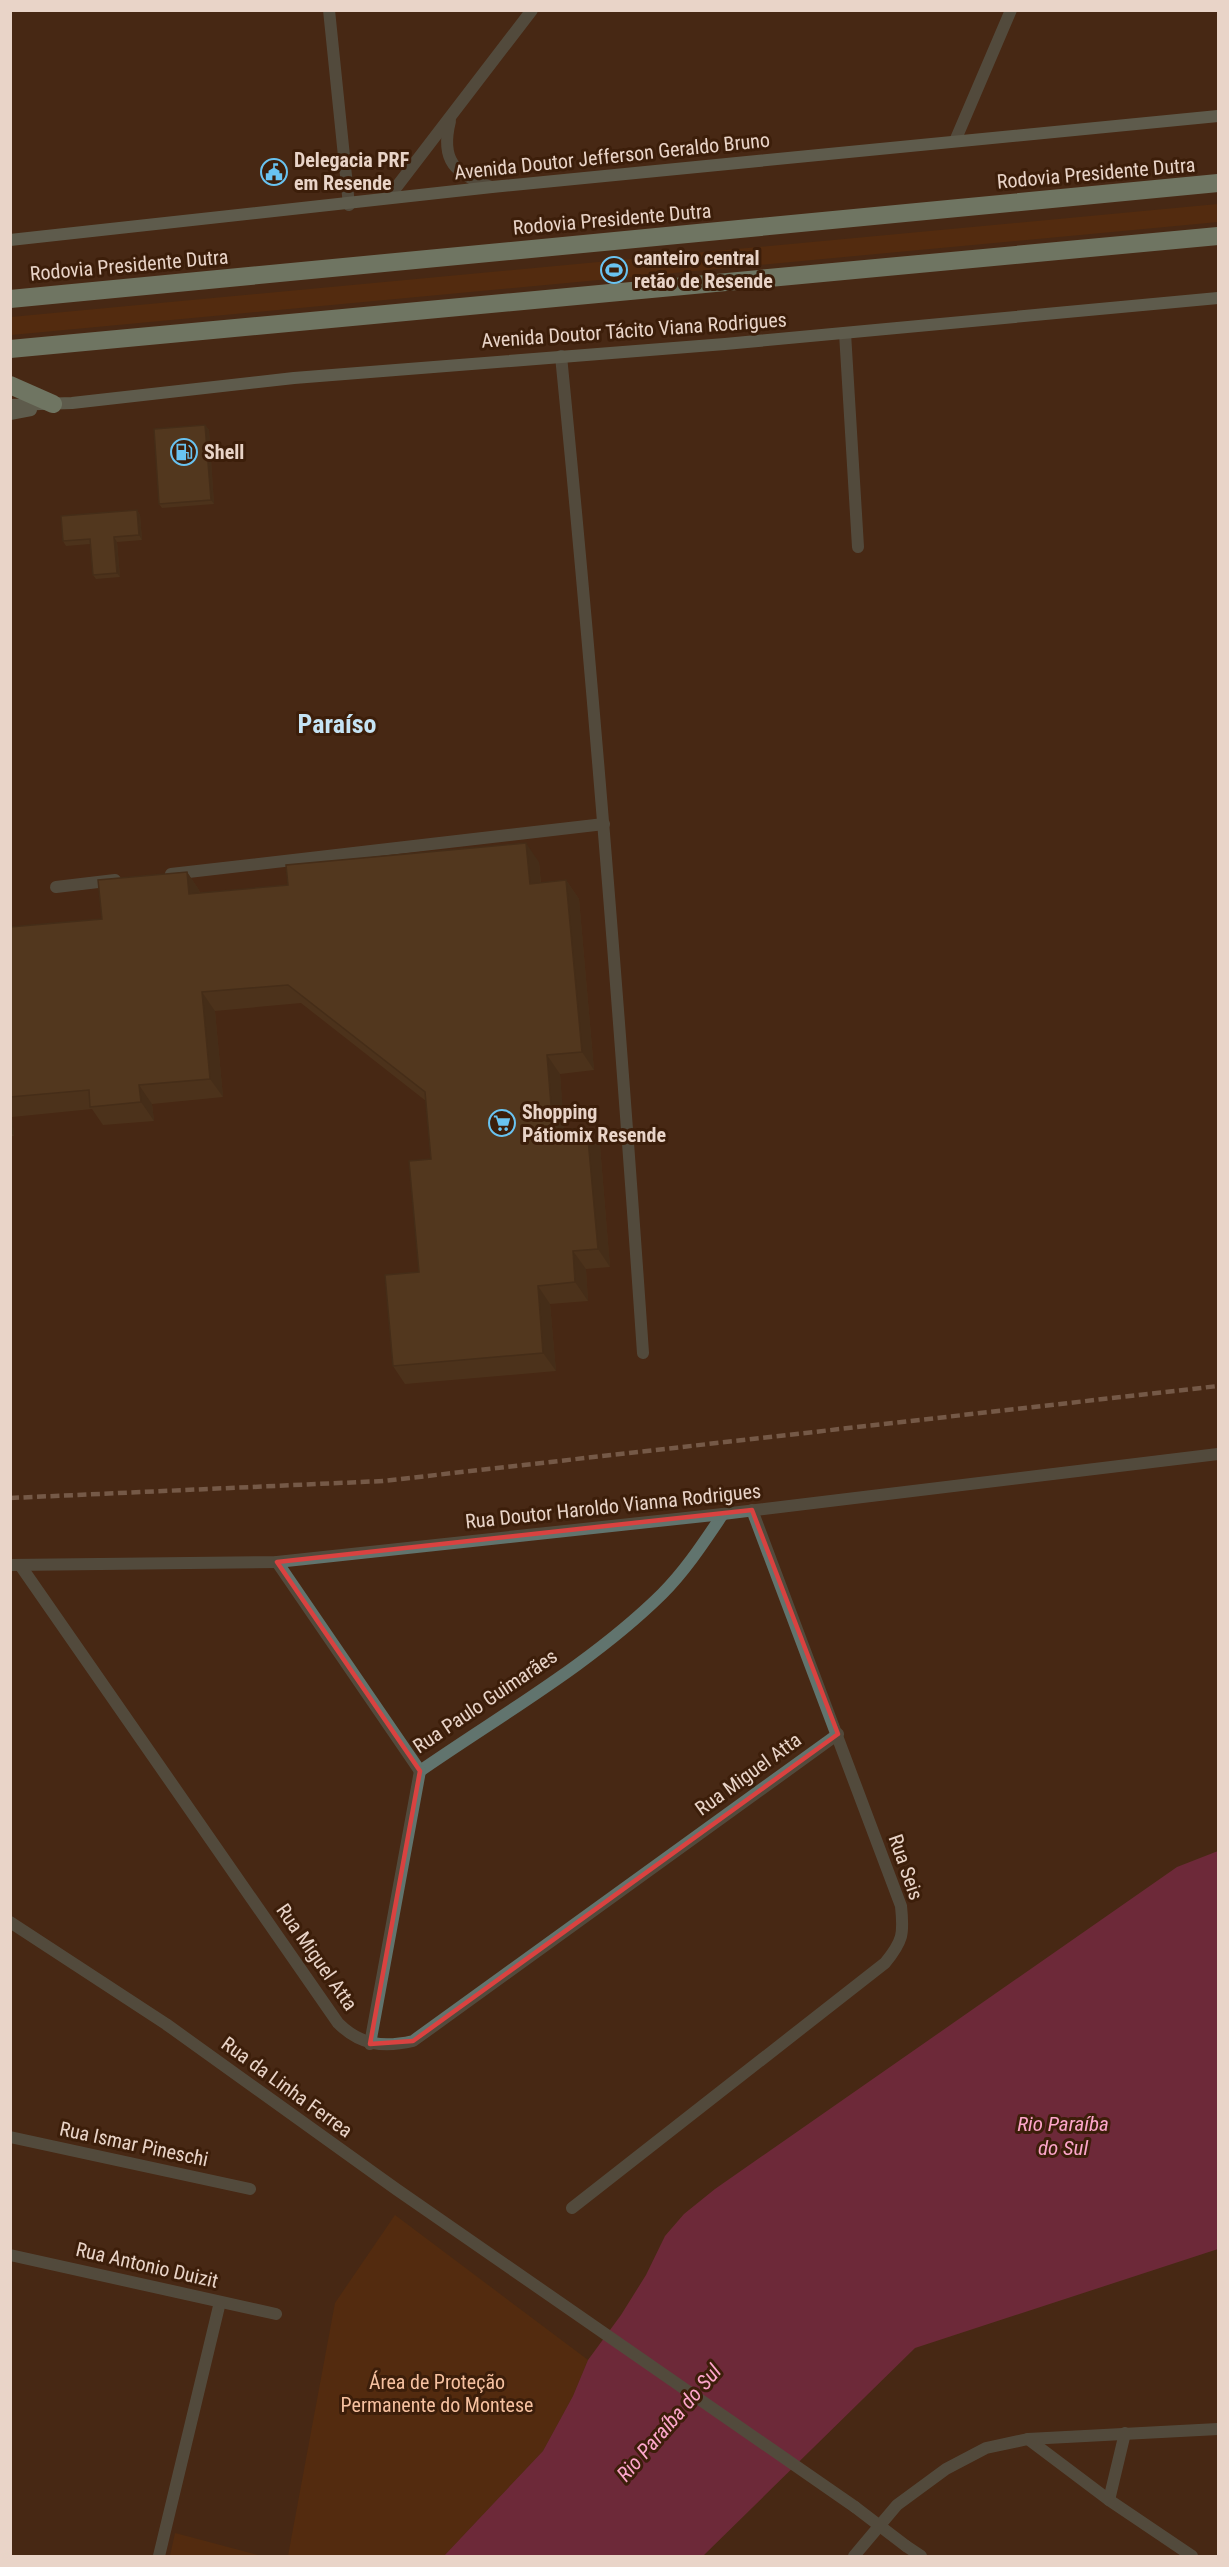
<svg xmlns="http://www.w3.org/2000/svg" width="1229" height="2567" font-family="'Roboto Condensed',sans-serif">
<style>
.green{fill:#623009}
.water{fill:#9b2b66}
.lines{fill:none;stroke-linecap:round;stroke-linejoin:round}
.service{stroke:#61746e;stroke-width:12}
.minor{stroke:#61746e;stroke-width:12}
.secondary{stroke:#7b9a90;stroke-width:12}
.motorway{stroke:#a1d2c1;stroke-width:18}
.rail{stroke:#ad9485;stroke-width:4.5;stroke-dasharray:9 4.5;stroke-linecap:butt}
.minor-bridge{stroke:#61746e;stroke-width:12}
.wall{fill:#533f24}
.shaded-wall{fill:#43331d}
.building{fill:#60492a;stroke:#43331d;stroke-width:1.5}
.marked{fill:none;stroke:#d94240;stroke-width:4.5;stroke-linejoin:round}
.labels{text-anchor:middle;stroke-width:6;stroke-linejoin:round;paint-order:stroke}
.street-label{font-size:20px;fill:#e9d4c8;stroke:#3c1e0a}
.poi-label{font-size:20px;font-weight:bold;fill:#e9d4c8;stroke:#3c1e0a;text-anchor:start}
.park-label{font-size:20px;fill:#f6c1a0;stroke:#3c1e0a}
.water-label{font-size:21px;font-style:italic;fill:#fda6cb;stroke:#3c1e0a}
.district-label{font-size:26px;font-weight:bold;fill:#c5e3f4;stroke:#3c1e0a}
</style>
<rect width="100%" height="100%" fill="#472814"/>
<g class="green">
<polygon points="1218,204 1218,222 11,335 11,317"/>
<polygon points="395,2215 588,2360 573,2396 543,2451 444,2556 288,2556 335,2303"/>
<polygon points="175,2533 262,2556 170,2556"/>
</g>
<polygon class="water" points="1218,1851 1218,2249 915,2348 703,2556 444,2556 543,2451 573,2396 588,2360 621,2315 646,2275 665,2236 684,2214 715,2189 1177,1867"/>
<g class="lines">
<g class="service">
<polyline points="845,333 858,547"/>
<path d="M561 356C594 688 620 1020 643 1353"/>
<polyline points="171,874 604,824"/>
<polyline points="56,887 115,880"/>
</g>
<g class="minor">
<polyline points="329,10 349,205"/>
<path d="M450 121C440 161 455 174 491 187"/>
<polyline points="955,141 1011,10"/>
<polyline points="388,198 532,10"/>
<path d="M277 1562 420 1771C501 1715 592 1663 662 1594 686 1570 704 1542 723 1514"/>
<polyline points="10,1565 277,1562 723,1514 1218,1454"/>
<path d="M20 1565 338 2023C360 2045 383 2048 413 2041L838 1734"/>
<polyline points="10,1922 166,2024 396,2189 855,2507"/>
<polyline points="370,2044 420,1771"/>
<polyline points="10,2137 250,2189"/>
<path d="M572 2208 885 1963C903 1941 904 1934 901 1906L752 1510"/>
<polyline points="10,2255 276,2314"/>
<polyline points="1028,2439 1109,2500 1192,2556"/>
<polyline points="1109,2500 1125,2433"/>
<polyline points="906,2546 921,2556"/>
<polyline points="159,2556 220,2302"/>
<polyline points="854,2556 897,2505 946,2469 986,2448 1028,2439 1218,2429"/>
</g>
<g class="secondary">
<polyline points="10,240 492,187 1218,116"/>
<polyline points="10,405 72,403 294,378 725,344 1218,298"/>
<polyline points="10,414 31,410"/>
</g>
<g class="motorway">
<polyline points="10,299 1218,183"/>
<polyline points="10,349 1218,236"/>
<polyline points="10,385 53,404"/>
</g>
<polyline class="rail" points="10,1498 383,1481 1218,1386"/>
<polyline class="minor-bridge" points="855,2507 906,2546"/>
</g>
<g class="wall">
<polygon points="205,425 209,430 214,504 162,508 159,504"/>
<polygon points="137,510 140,515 142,540 117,542 120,577 96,579 93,575 90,544 66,546 63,541"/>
<polygon points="539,862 541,883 566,880 579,899 594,1070 560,1074 564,1129 600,1146 610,1267 586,1269 588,1301 550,1304 556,1371 405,1384 393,1366 419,1272 431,1159 426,1101 301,1003 215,1011 223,1097 152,1104 154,1121 103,1125 92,1109 12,1117 14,1136 10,1136 10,927 102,919 187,872 199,890 200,893"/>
</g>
<g class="shaded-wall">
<polygon points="205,425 209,430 214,504 211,500"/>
<polygon points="137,510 140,515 142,540 139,535"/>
<polygon points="114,537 117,542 120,577 117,573"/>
<polygon points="526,843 539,862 542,902 530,884"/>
<polygon points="187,872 199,890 202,913 189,894"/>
<polygon points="566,880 579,899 594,1070 582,1052"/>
<polygon points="202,992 215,1011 223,1097 210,1079"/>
<polygon points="547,1055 560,1074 566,1149 553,1130"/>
<polygon points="139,1085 152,1104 154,1121 141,1102"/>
<polygon points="10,1114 12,1117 14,1136 10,1131"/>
<polygon points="587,1128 600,1146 610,1267 598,1249"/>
<polygon points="573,1251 586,1269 588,1301 575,1282"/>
<polygon points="538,1286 550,1304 556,1371 543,1353"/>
</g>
<g class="building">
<polygon points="205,425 211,500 159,504 154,429"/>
<polygon points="137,510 139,535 114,537 117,573 93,575 90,539 63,541 61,516"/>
<polygon points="526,843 530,884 566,880 582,1052 547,1055 553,1130 587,1128 598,1249 573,1251 575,1282 538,1286 543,1353 393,1366 385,1275 419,1272 409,1161 431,1159 425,1092 288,985 202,992 210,1079 139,1085 141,1102 90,1107 89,1090 10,1097 10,927 102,919 98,880 187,872 189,894 288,885 286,865"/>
</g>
<path d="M0 0H1229V2567H0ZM752 1510 838 1734 413 2041 370 2044 420 1771 277 1562Z" fill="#472814" fill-opacity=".55" fill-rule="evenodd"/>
<path class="marked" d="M752 1510 838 1734 413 2041 370 2044 420 1771 277 1562Z"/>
<defs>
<symbol id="civic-ring" viewBox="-11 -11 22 22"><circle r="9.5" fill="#3c1e0a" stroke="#69c3f1" stroke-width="1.5"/><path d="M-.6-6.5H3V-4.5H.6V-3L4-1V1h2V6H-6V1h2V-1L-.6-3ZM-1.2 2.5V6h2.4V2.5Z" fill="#69c3f1"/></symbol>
<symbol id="stadium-ring" viewBox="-11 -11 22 22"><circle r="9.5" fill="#3c1e0a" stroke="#69c3f1" stroke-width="1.5"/><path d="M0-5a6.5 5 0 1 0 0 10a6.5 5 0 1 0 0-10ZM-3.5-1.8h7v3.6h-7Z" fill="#69c3f1"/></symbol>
<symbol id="fuel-ring" viewBox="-11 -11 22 22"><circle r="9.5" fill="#3c1e0a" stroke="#69c3f1" stroke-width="1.5"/><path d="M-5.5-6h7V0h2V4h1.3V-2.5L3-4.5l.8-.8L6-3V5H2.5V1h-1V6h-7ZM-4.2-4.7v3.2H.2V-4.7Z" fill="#69c3f1"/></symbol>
<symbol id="supermarket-ring" viewBox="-11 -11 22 22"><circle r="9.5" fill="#3c1e0a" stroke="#69c3f1" stroke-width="1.5"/><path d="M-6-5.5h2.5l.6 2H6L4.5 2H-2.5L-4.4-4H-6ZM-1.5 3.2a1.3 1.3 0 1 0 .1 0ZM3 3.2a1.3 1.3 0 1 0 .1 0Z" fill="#69c3f1"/></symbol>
</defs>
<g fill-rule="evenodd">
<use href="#civic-ring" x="259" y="157" width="30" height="30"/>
<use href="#stadium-ring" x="599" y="255" width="30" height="30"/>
<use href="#fuel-ring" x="169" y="437" width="30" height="30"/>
<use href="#supermarket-ring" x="487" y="1108" width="30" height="30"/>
</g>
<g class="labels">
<g class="street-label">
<text transform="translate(612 156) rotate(-6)" y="7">Avenida Doutor Jefferson Geraldo Bruno</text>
<text transform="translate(1096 173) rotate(-5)" y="7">Rodovia Presidente Dutra</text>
<text transform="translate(612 219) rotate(-5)" y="7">Rodovia Presidente Dutra</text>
<text transform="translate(129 265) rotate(-5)" y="7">Rodovia Presidente Dutra</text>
<text transform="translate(634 330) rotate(-4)" y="7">Avenida Doutor Tácito Viana Rodrigues</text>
<text transform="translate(613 1506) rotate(-6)" y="7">Rua Doutor Haroldo Vianna Rodrigues</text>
<text transform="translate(485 1701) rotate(-34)" y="7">Rua Paulo Guimarães</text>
<text transform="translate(748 1774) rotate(-36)" y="7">Rua Miguel Atta</text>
<text transform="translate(906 1867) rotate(71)" y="7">Rua Seis</text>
<text transform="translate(317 1957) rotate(55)" y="7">Rua Miguel Atta</text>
<text transform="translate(287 2087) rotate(36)" y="7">Rua da Linha Ferrea</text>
<text transform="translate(134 2144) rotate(12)" y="7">Rua Ismar Pineschi</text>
<text transform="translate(147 2265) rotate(13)" y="7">Rua Antonio Duizit</text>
</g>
<g class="poi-label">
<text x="294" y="167">Delegacia PRF<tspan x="294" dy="23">em Resende</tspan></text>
<text x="634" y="265">canteiro central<tspan x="634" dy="23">retão de Resende</tspan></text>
<text x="204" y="459">Shell</text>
<text x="522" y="1119">Shopping<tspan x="522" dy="23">Pátiomix Resende</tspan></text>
</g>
<g class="park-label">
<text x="437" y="2389">Área de Proteção<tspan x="437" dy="23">Permanente do Montese</tspan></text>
</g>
<g class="water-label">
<text x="1063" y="2131">Rio Paraíba<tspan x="1063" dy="24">do Sul</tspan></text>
<text transform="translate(669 2423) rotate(-49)" y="7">Rio Paraíba do Sul</text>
</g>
<g class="district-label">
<text x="337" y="733">Paraíso</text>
</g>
</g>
<rect width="1229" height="2567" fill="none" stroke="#e9d4c8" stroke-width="24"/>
</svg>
